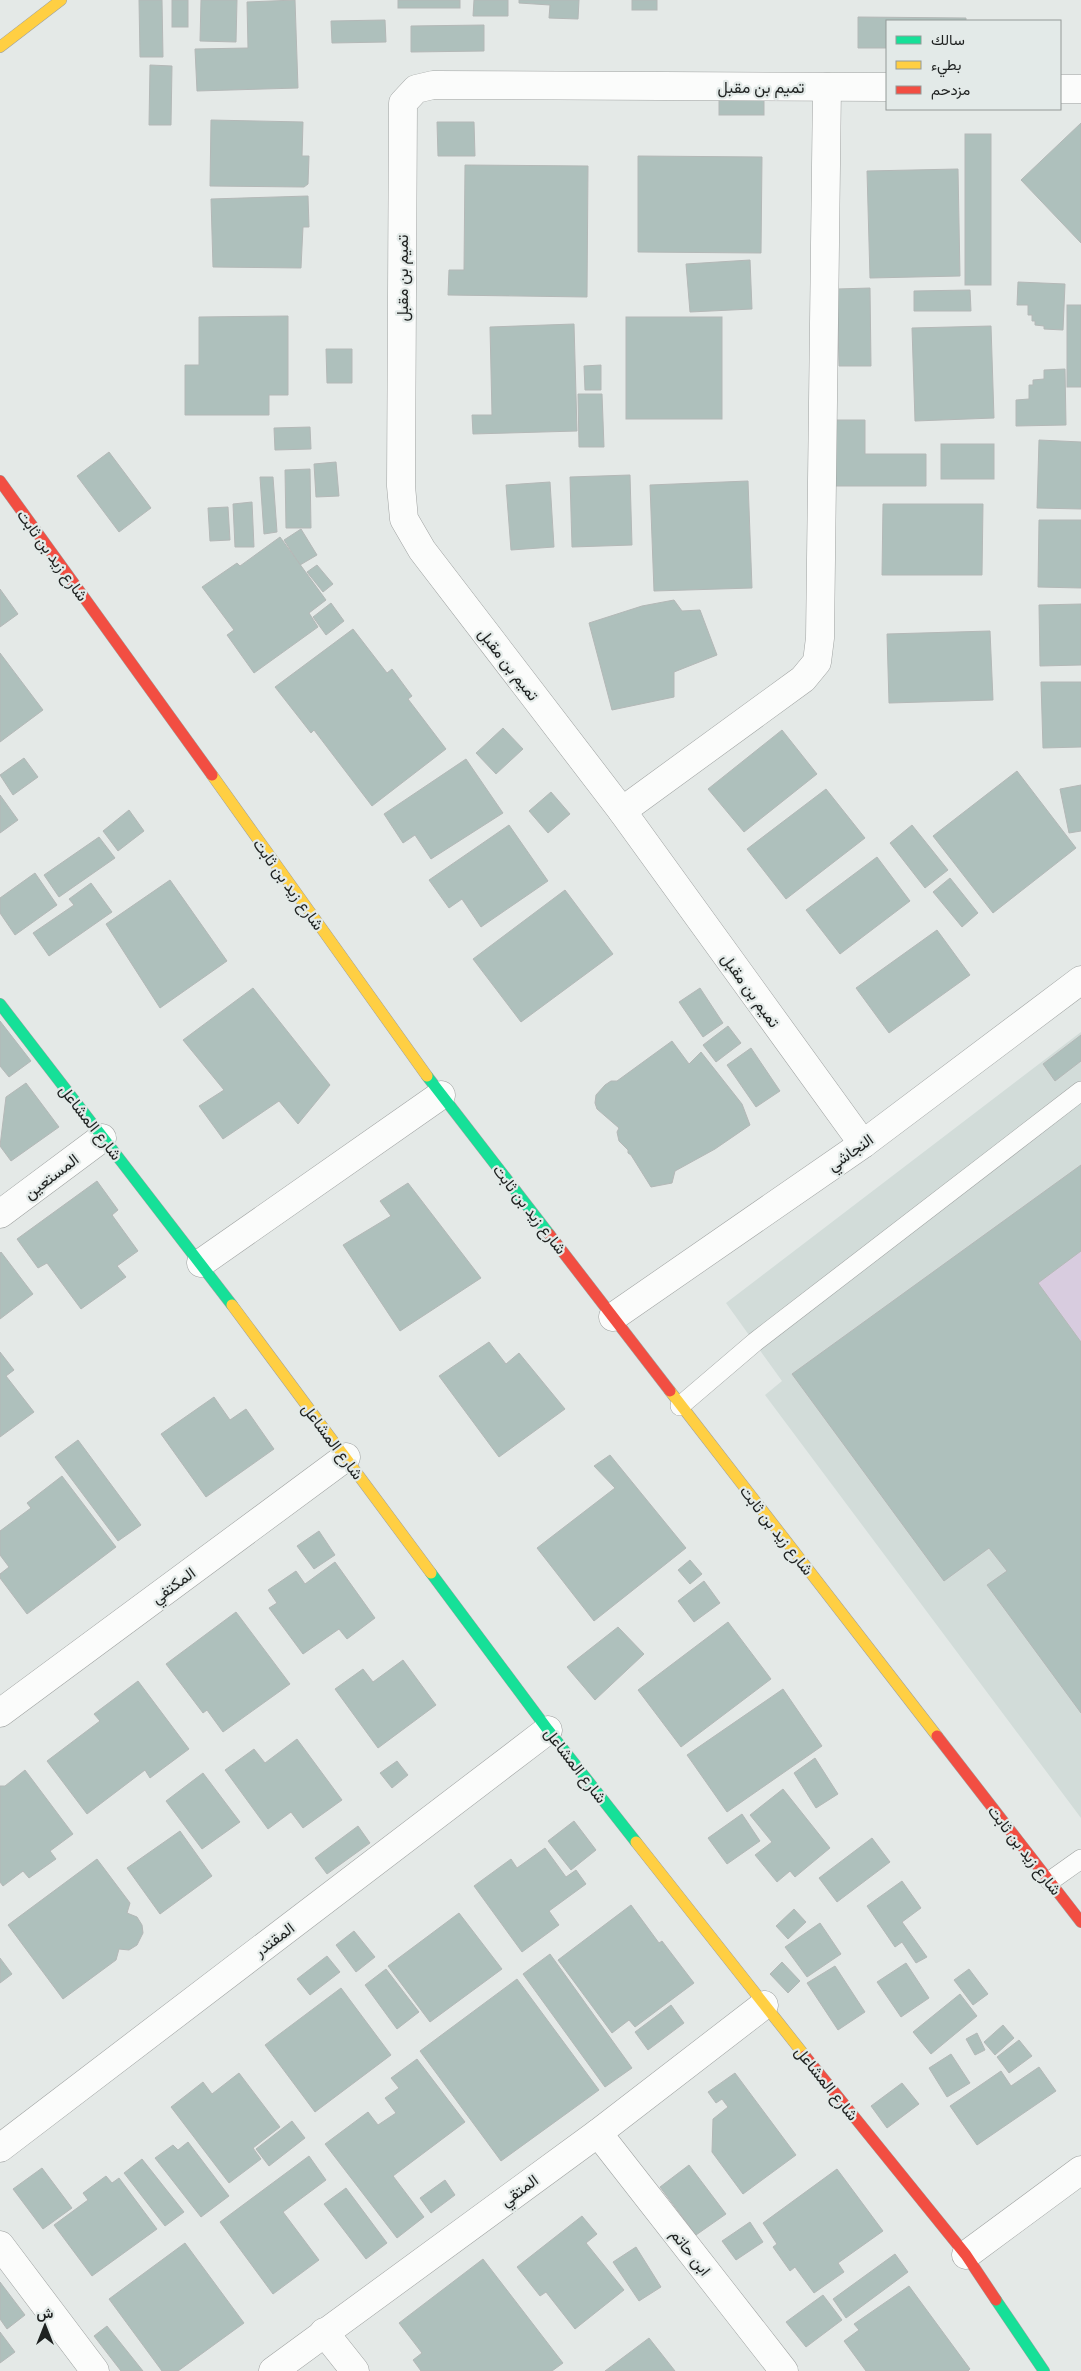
<svg xmlns="http://www.w3.org/2000/svg" width="1081" height="2371" font-family="'Times New Roman',Vazirmatn,serif">
<style>
.built{fill:#d2dcd9}
.green{fill:#d8ccdf}
.building{fill:#aec0bc;stroke:#b4b8b7}
.lines{fill:none;stroke-linecap:round;stroke-linejoin:round}
.lane-casing{stroke:#9fa2a1;stroke-width:20}
.street-casing{stroke:#9fa2a1;stroke-width:29}
.fast-casing{stroke:#9fa2a1;stroke-width:12}
.slow-casing{stroke:#9fa2a1;stroke-width:12}
.jam-casing{stroke:#9fa2a1;stroke-width:12}
.lane{stroke:#fbfcfb;stroke-width:19}
.street{stroke:#fbfcfb;stroke-width:28}
.fast{stroke:#16e098;stroke-width:11}
.slow{stroke:#ffcf43;stroke-width:11}
.jam{stroke:#f24e42;stroke-width:11}
.labels{text-anchor:middle;stroke-width:4.5;stroke-linejoin:round;paint-order:stroke}
.street-label{font-size:16px;fill:#1e2120;stroke:#e3eae8}
</style>
<rect width="100%" height="100%" fill="#e4e9e7"/>
<polygon class="built" points="1081,1032 1081,1818 765,1395 782,1381 726,1303"/>
<polygon class="green" points="1081,1251 1081,1342 1038,1283"/>
<g class="building">
<polygon points="139,0 162,0 163,57 140,57"/>
<rect x="172" y="0" width="16" height="27"/>
<polygon points="201,0 237,0 236,42 200,41"/>
<polygon points="295,0 298,88 197,91 195,49 248,48 247,2"/>
<rect x="398" y="0" width="62" height="8"/>
<polygon points="474,0 508,0 508,16 473,16"/>
<polygon points="519,0 579,0 578,19 549,18 550,5 519,3"/>
<rect x="632" y="0" width="25" height="10"/>
<polygon points="858,17 966,18 966,21 887,21 887,48 858,48"/>
<polygon points="385,20 386,42 332,43 331,21"/>
<polygon points="484,25 484,51 411,52 411,26"/>
<polygon points="150,65 172,66 171,125 149,125"/>
<rect x="719" y="98" width="45" height="17"/>
<polygon points="211,120 303,122 302,156 309,156 308,184 304,187 210,186"/>
<polygon points="437,122 474,122 475,156 438,156"/>
<polygon points="1081,123 1081,243 1021,180"/>
<rect x="965" y="134" width="26" height="151"/>
<polygon points="638,156 762,157 761,253 638,252"/>
<polygon points="465,165 588,166 587,297 448,295 449,270 464,270"/>
<polygon points="958,169 960,276 870,278 867,171"/>
<polygon points="308,196 309,227 303,227 301,268 213,267 211,199"/>
<polygon points="750,260 752,309 690,312 686,264"/>
<polygon points="1018,282 1065,284 1063,330 1044,329 1044,326 1035,325 1035,321 1032,321 1032,315 1028,315 1028,305 1017,305"/>
<polygon points="870,288 871,366 839,366 837,289"/>
<polygon points="970,290 971,311 914,311 914,291"/>
<rect x="1067" y="305" width="14" height="82"/>
<polygon points="288,316 288,395 269,395 269,415 185,415 185,365 199,365 199,317"/>
<rect x="626" y="317" width="96" height="102"/>
<polygon points="574,324 577,431 473,434 472,415 492,415 490,327"/>
<polygon points="991,326 994,418 915,421 912,328"/>
<polygon points="326,349 352,349 352,383 327,383"/>
<polygon points="601,365 601,390 585,390 584,366"/>
<polygon points="1065,369 1066,425 1016,426 1016,400 1029,399 1029,385 1033,385 1033,380 1044,379 1044,370"/>
<polygon points="578,394 602,394 604,447 579,447"/>
<polygon points="828,420 865,420 865,454 926,454 926,486 828,486"/>
<polygon points="310,427 311,449 275,450 274,428"/>
<polygon points="1039,440 1081,442 1081,509 1037,508"/>
<rect x="941" y="444" width="53" height="35"/>
<polygon points="109,452 151,508 119,532 77,476"/>
<polygon points="336,462 339,496 316,497 314,464"/>
<polygon points="310,469 311,528 286,528 285,470"/>
<polygon points="630,475 632,545 572,547 570,477"/>
<polygon points="260,477 273,477 277,532 264,534"/>
<polygon points="748,481 752,588 654,591 650,485"/>
<polygon points="550,482 554,547 511,550 506,485"/>
<polygon points="252,502 254,547 235,547 233,504"/>
<polygon points="883,504 983,504 982,575 882,575"/>
<polygon points="228,507 230,540 210,541 208,508"/>
<polygon points="1039,520 1081,520 1081,588 1038,587"/>
<polygon points="301,529 317,555 300,565 284,540"/>
<polygon points="280,537 326,600 309,613 318,627 254,673 227,635 234,630 202,587 237,563 240,566"/>
<polygon points="317,565 333,584 323,592 307,572"/>
<polygon points="0,589 18,614 0,627"/>
<polygon points="674,600 682,611 700,610 717,655 674,672 674,697 612,710 589,623 642,606"/>
<polygon points="331,603 344,621 326,635 313,617"/>
<polygon points="1081,604 1081,665 1040,666 1039,605"/>
<polygon points="353,629 387,673 392,669 412,696 408,699 446,749 372,806 314,730 311,733 275,687"/>
<polygon points="990,631 993,700 889,703 887,634"/>
<polygon points="0,653 43,710 0,742"/>
<polygon points="1041,682 1081,682 1081,747 1043,748"/>
<polygon points="503,728 523,749 496,774 476,753"/>
<polygon points="782,730 817,774 744,832 708,789"/>
<polygon points="24,758 38,777 13,795 0,775"/>
<polygon points="466,759 503,813 431,859 415,835 403,843 384,814"/>
<polygon points="1017,771 1076,848 993,913 933,836"/>
<polygon points="1081,785 1081,831 1069,833 1060,789"/>
<polygon points="826,789 865,838 786,899 747,849"/>
<polygon points="551,792 570,814 548,833 529,811"/>
<polygon points="0,795 18,820 0,833"/>
<polygon points="129,810 144,831 118,851 103,831"/>
<polygon points="509,825 548,881 481,927 462,899 449,908 429,880"/>
<polygon points="912,825 948,870 925,888 890,843"/>
<polygon points="99,837 115,858 59,897 44,875"/>
<polygon points="877,857 910,901 840,954 806,910"/>
<polygon points="35,873 57,905 15,935 0,913 0,898"/>
<polygon points="950,878 978,913 962,927 933,892"/>
<polygon points="170,880 227,961 160,1008 106,924"/>
<polygon points="91,883 112,912 49,956 33,933 74,905 69,899"/>
<polygon points="565,890 613,954 521,1022 473,959"/>
<polygon points="937,930 970,975 889,1033 856,988"/>
<polygon points="253,988 330,1085 298,1124 279,1101 223,1139 199,1106 224,1090 183,1040"/>
<polygon points="700,988 723,1023 703,1037 679,1002"/>
<polygon points="0,1021 31,1061 9,1077 0,1066"/>
<polygon points="728,1026 741,1043 716,1062 703,1045"/>
<polygon points="1081,1035 1081,1061 1055,1081 1043,1064"/>
<polygon points="672,1041 689,1064 701,1052 742,1104 750,1125 715,1149 675,1171 672,1183 651,1187 631,1155 628,1153 628,1150 619,1141 617,1132 619,1128 597,1109 595,1103 596,1095 605,1085 611,1081 617,1081"/>
<polygon points="751,1048 780,1091 756,1107 727,1065"/>
<polygon points="26,1083 59,1127 11,1161 0,1146 6,1097"/>
<polygon points="1081,1165 1081,1251 1038,1283 1081,1342 1081,1713 987,1585 1007,1571 989,1548 944,1581 792,1374"/>
<polygon points="97,1181 118,1210 112,1215 138,1251 117,1266 126,1277 81,1309 47,1263 38,1268 17,1239"/>
<polygon points="408,1183 481,1278 400,1331 343,1245 391,1216 380,1201"/>
<polygon points="1,1252 33,1294 0,1319 0,1253"/>
<polygon points="489,1342 506,1364 519,1353 565,1409 499,1457 439,1376"/>
<polygon points="0,1352 14,1370 6,1376 34,1412 0,1437"/>
<polygon points="214,1397 230,1420 246,1409 274,1449 206,1497 161,1434"/>
<polygon points="78,1440 141,1525 118,1541 55,1457"/>
<polygon points="610,1455 686,1548 594,1621 537,1548 615,1488 594,1466"/>
<polygon points="62,1476 116,1547 27,1614 0,1578 0,1574 9,1567 0,1555 0,1531 31,1508 27,1503"/>
<polygon points="319,1531 335,1555 314,1569 297,1546"/>
<polygon points="690,1560 702,1574 690,1584 678,1570"/>
<polygon points="335,1562 375,1618 347,1639 339,1629 303,1654 269,1608 277,1603 268,1590 296,1571 305,1584"/>
<polygon points="704,1581 720,1603 694,1622 678,1601"/>
<polygon points="236,1612 290,1684 223,1732 207,1710 203,1713 166,1664"/>
<polygon points="728,1622 771,1679 681,1747 638,1690"/>
<polygon points="618,1627 644,1654 595,1700 567,1667"/>
<polygon points="403,1660 436,1705 378,1748 335,1689 363,1669 373,1682"/>
<polygon points="138,1681 189,1749 150,1778 145,1770 87,1814 47,1761 100,1721 94,1714"/>
<polygon points="783,1689 822,1746 727,1812 687,1755"/>
<polygon points="297,1739 342,1800 303,1828 291,1812 268,1829 225,1770 254,1749 265,1763"/>
<polygon points="815,1758 838,1794 816,1808 794,1773"/>
<polygon points="397,1761 408,1775 392,1788 380,1773"/>
<polygon points="25,1770 73,1834 50,1851 56,1859 29,1878 23,1871 3,1886 0,1882 0,1786 5,1786"/>
<polygon points="203,1773 240,1822 202,1849 166,1801"/>
<polygon points="783,1789 830,1848 795,1877 790,1871 777,1882 755,1855 772,1842 750,1815"/>
<polygon points="742,1814 760,1841 727,1864 708,1838"/>
<polygon points="574,1821 596,1850 571,1870 548,1841"/>
<polygon points="358,1826 370,1843 327,1874 315,1858"/>
<polygon points="180,1831 212,1876 160,1914 127,1868"/>
<polygon points="872,1838 890,1862 837,1902 819,1878"/>
<polygon points="545,1848 566,1877 576,1870 586,1884 549,1911 559,1925 522,1952 474,1886 511,1859 517,1868"/>
<polygon points="97,1859 130,1903 127,1913 137,1917 142,1925 143,1933 137,1945 129,1950 119,1949 116,1960 63,1999 8,1925"/>
<polygon points="902,1881 921,1908 902,1922 927,1957 916,1963 902,1942 895,1947 867,1906"/>
<polygon points="631,1905 659,1943 662,1941 694,1983 635,2027 629,2020 612,2033 558,1960"/>
<polygon points="794,1909 806,1922 788,1939 776,1926"/>
<polygon points="459,1913 502,1969 430,2022 388,1966"/>
<polygon points="820,1923 841,1954 807,1977 785,1947"/>
<polygon points="354,1931 375,1957 356,1972 336,1945"/>
<polygon points="550,1954 632,2068 605,2087 523,1974"/>
<polygon points="327,1956 340,1972 310,1995 297,1979"/>
<polygon points="0,1958 12,1974 0,1983"/>
<polygon points="782,1962 800,1981 788,1993 770,1974"/>
<polygon points="906,1963 929,1998 901,2017 877,1982"/>
<polygon points="835,1966 865,2012 838,2030 807,1983"/>
<polygon points="386,1969 419,2012 397,2029 365,1985"/>
<polygon points="969,1969 988,1994 973,2005 954,1980"/>
<polygon points="517,1979 599,2090 501,2161 420,2051"/>
<polygon points="341,1988 391,2055 315,2112 265,2045"/>
<polygon points="960,1994 977,2016 931,2054 913,2032"/>
<polygon points="671,2005 684,2023 648,2050 635,2032"/>
<polygon points="1003,2025 1014,2038 995,2055 984,2042"/>
<polygon points="977,2033 985,2050 975,2055 966,2039"/>
<polygon points="1019,2040 1032,2056 1009,2073 997,2057"/>
<polygon points="951,2054 970,2083 947,2097 929,2068"/>
<polygon points="417,2059 465,2122 393,2176 424,2217 397,2238 325,2144 368,2112 378,2125 396,2113 385,2098 399,2088 391,2078"/>
<polygon points="1039,2067 1056,2091 977,2145 950,2106 1001,2071 1011,2086"/>
<polygon points="239,2073 280,2127 253,2148 261,2159 229,2183 171,2107 203,2082 212,2094"/>
<polygon points="735,2073 796,2155 743,2194 712,2152 713,2119 728,2107 722,2099 716,2103 708,2092"/>
<polygon points="902,2083 919,2104 887,2128 871,2106"/>
<polygon points="292,2121 305,2138 269,2166 256,2149"/>
<polygon points="188,2142 229,2196 201,2217 155,2158 173,2145 178,2150"/>
<polygon points="309,2156 326,2180 283,2212 319,2260 273,2294 220,2222"/>
<polygon points="142,2159 184,2212 165,2226 124,2173"/>
<polygon points="689,2165 726,2214 696,2235 660,2187"/>
<polygon points="42,2168 72,2208 43,2229 13,2189"/>
<polygon points="837,2169 883,2231 838,2263 844,2272 814,2293 795,2267 790,2271 773,2247 777,2244 763,2223"/>
<polygon points="106,2176 112,2183 119,2178 157,2229 92,2276 54,2225 88,2200 83,2193"/>
<polygon points="445,2180 455,2195 431,2213 420,2198"/>
<polygon points="346,2188 387,2243 366,2259 324,2204"/>
<polygon points="582,2216 597,2234 586,2243 624,2290 575,2329 546,2292 540,2296 517,2267"/>
<polygon points="750,2222 763,2242 736,2260 722,2241"/>
<polygon points="185,2243 244,2323 178,2371 162,2371 109,2299"/>
<polygon points="636,2247 661,2287 639,2301 613,2262"/>
<polygon points="895,2254 908,2272 846,2318 833,2299"/>
<polygon points="483,2259 563,2363 552,2371 421,2371 413,2360 422,2353 399,2323"/>
<polygon points="0,2282 25,2315 7,2329 0,2319"/>
<polygon points="909,2286 970,2369 968,2371 866,2371 844,2341 859,2330 854,2324"/>
<polygon points="823,2295 842,2320 806,2347 786,2322"/>
<polygon points="107,2326 143,2371 121,2371 94,2336"/>
<polygon points="0,2332 15,2352 0,2363"/>
<polygon points="649,2338 675,2371 605,2371"/>
</g>
<g class="lines">
<defs>
<g id="lane">
<polyline points="680,1406 755,1342 1081,1091"/>
<polyline points="1050,1881 1081,1859"/>
</g>
<g id="street">
<polyline points="1060,89 1081,89"/>
<polyline points="622,811 803,679 817,662 820,638 827,87"/>
<polyline points="863,1144 622,811 422,550 404,519 401,486 403,103 416,89 433,85 887,87"/>
<polyline points="0,1214 102,1138"/>
<polyline points="201,1263 441,1095"/>
<polyline points="613,1317 863,1144 1081,980"/>
<polyline points="0,1713 346,1457"/>
<polyline points="598,2133 784,2371"/>
<polyline points="0,2148 548,1730"/>
<polyline points="0,2245 95,2371"/>
<polyline points="966,2255 1081,2170"/>
<polyline points="324,2332 355,2371"/>
<polyline points="273,2371 598,2133 764,2005"/>
</g>
<g id="fast">
<polyline points="0,1004 232,1305"/>
<polyline points="427,1076 549,1234"/>
<polyline points="431,1573 548,1730 636,1842"/>
<polyline points="996,2300 1044,2371"/>
</g>
<g id="slow">
<polyline points="0,47 61,0"/>
<polyline points="212,775 427,1076"/>
<polyline points="232,1305 431,1573"/>
<polyline points="670,1391 937,1736"/>
<polyline points="636,1842 805,2056"/>
</g>
<g id="jam">
<polyline points="0,481 212,775"/>
<polyline points="549,1234 670,1391"/>
<polyline points="937,1736 1081,1922"/>
<polyline points="805,2056 966,2255 996,2300"/>
</g>
</defs>
<use href="#lane" class="lane-casing"/>
<use href="#street" class="street-casing"/>
<use href="#fast" class="fast-casing"/>
<use href="#slow" class="slow-casing"/>
<use href="#jam" class="jam-casing"/>
<use href="#lane" class="lane"/>
<use href="#street" class="street"/>
<use href="#fast" class="fast"/>
<use href="#slow" class="slow"/>
<use href="#jam" class="jam"/>
</g>
<g class="labels">
<g class="street-label">
<text x="761" y="93">تميم بن مقبل</text>
<text transform="translate(402 278) rotate(-90)" y="6">تميم بن مقبل</text>
<text transform="translate(53 555) rotate(54)" y="6">شارع زيد بن ثابت</text>
<text transform="translate(509 664) rotate(52)" y="6">تميم بن مقبل</text>
<text transform="translate(289 884) rotate(54)" y="6">شارع زيد بن ثابت</text>
<text transform="translate(751 990) rotate(54)" y="6">تميم بن مقبل</text>
<text transform="translate(91 1122) rotate(52)" y="6">شارع المشاعل</text>
<text transform="translate(850 1152) rotate(-35)" y="6">النجاشي</text>
<text transform="translate(51 1176) rotate(-37)" y="6">المستعين</text>
<text transform="translate(530 1209) rotate(52)" y="6">شارع زيد بن ثابت</text>
<text transform="translate(333 1441) rotate(53)" y="6">شارع المشاعل</text>
<text transform="translate(777 1530) rotate(52)" y="6">شارع زيد بن ثابت</text>
<text transform="translate(173 1585) rotate(-36)" y="6">المكتفي</text>
<text transform="translate(576 1765) rotate(52)" y="6">شارع المشاعل</text>
<text transform="translate(1025 1850) rotate(52)" y="6">شارع زيد بن ثابت</text>
<text transform="translate(274 1939) rotate(-37)" y="6">المقتدر</text>
<text transform="translate(827 2083) rotate(51)" y="6">شارع المشاعل</text>
<text transform="translate(519 2190) rotate(-36)" y="6">المتقي</text>
<text transform="translate(691 2252) rotate(52)" y="6">ابن حاتم</text>
</g>
</g>
<rect x="886" y="20" width="175" height="90" fill="#e3eae8" stroke="#949a98"/>
<rect x="896" y="36" width="25" height="8" fill="#16e098" stroke="#949a98"/>
<text x="931" y="45" font-size="15" fill="#1e2120">سالك</text>
<rect x="896" y="61" width="25" height="8" fill="#ffcf43" stroke="#949a98"/>
<text x="931" y="70" font-size="15" fill="#1e2120">بطيء</text>
<rect x="896" y="86" width="25" height="8" fill="#f24e42" stroke="#949a98"/>
<text x="931" y="95" font-size="15" fill="#1e2120">مزدحم</text>
<g transform="translate(45 2326)" stroke="#e3eae8" stroke-width="4" paint-order="stroke">
<path d="M0-4L9 19L0 12L-9 19Z" fill="#1e2120"/>
<text y="-8" font-size="14" font-weight="bold" text-anchor="middle" fill="#1e2120">ش</text>
</g>
</svg>
